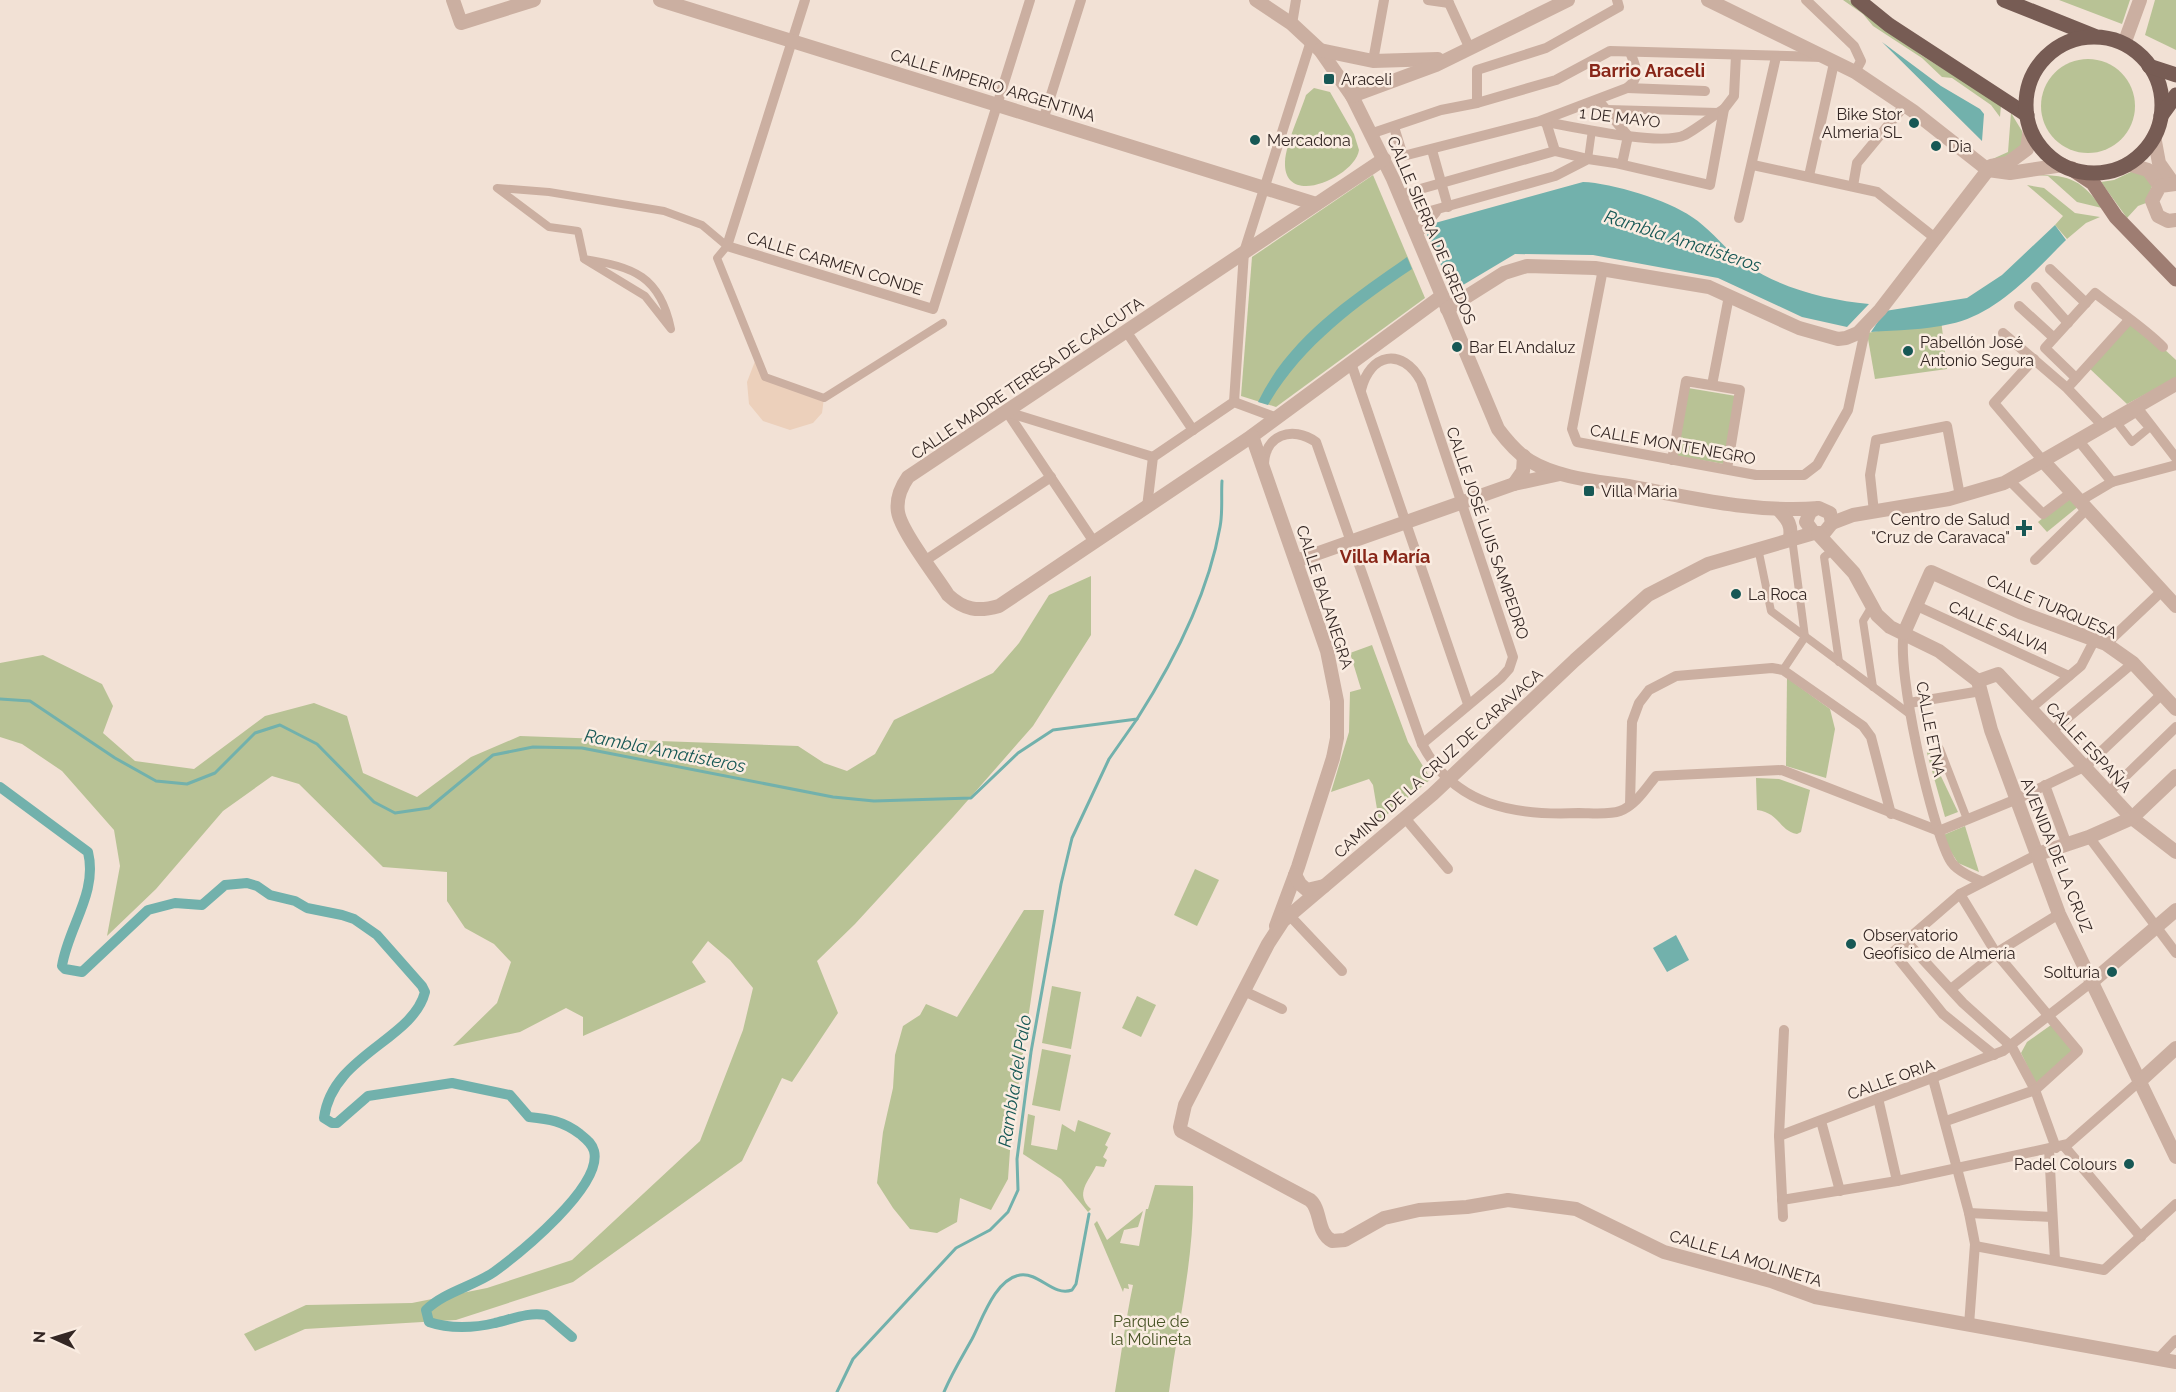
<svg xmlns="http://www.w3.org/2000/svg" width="2176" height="1392" font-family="Raleway,sans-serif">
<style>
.green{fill:#b8c295}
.plaza{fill:#ecd0bb}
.water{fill:#72b1ac}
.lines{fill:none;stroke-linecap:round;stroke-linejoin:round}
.stream{stroke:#72b1ac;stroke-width:3}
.canal{stroke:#72b1ac;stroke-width:10}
.pedestrian{stroke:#cbafa1;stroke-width:8}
.minor{stroke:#cbafa1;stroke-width:10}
.tertiary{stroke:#cbafa1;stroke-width:14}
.secondary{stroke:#9e7d72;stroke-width:15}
.primary{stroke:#775c54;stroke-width:15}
.poi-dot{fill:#175855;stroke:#faece1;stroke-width:2}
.labels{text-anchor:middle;stroke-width:5;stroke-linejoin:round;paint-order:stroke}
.poi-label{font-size:16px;fill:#342724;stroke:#faece1;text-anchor:start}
.street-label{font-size:16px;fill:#342724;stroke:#faece1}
.park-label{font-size:16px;fill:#485426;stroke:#faece1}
.neighbourhood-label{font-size:18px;font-weight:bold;fill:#882618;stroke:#faece1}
.water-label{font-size:18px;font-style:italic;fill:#175855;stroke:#faece1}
</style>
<rect width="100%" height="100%" fill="#f2e1d5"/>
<g class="green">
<polygon points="1843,0 1849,0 1921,55 2001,105 2000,117 1991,105 1952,78 1942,77 1922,58 1873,26 1863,14"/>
<polygon points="2059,0 2130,0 2122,24"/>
<polygon points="2155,0 2176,0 2176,50 2145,35"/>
<circle cx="2088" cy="106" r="47"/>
<path d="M1314 88 1330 92 1354 134 1359 150C1355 177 1283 209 1285 162 1286 143 1300 114 1306 95Z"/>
<polygon points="2011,113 2022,131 2022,147 2013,155 1988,161 2008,152"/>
<polygon points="2133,171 2146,173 2152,186 2146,203 2138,206 2127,218 2101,182 2114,180"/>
<polygon points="1373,175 1425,298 1276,407 1241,396 1252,257"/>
<path d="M2037 175C2071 175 2082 181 2102 208L2077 202 2048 176Z"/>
<polygon points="2027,185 2044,188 2075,213 2100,217 2086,223 2067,239 2055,225 2063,216"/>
<polygon points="1941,320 1947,369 1875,379 1867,333"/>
<polygon points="2131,323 2136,323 2176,360 2176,378 2127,404 2089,368"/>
<polygon points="1688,388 1736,396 1724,464 1676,456"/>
<polygon points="2071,495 2080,505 2047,532 2038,522"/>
<polygon points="1091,576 1091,635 1033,726 954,816 855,924 817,961 838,1013 792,1082 782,1078 742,1161 573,1282 456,1320 305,1329 255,1351 244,1334 306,1305 412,1303 487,1288 572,1260 700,1141 743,1030 753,988 730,960 708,941 692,962 706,982 583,1036 583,1017 566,1008 520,1032 453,1046 497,1003 511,962 494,944 465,928 447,901 447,872 383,867 299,784 272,776 223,811 156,889 107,936 120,866 114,830 62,771 22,744 0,737 0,663 43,655 102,684 113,706 103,733 135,761 194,769 265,716 314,703 347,716 363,773 417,797 471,757 520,736 798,746 824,763 847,771 875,754 894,720 993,673 1019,643 1049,595"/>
<polygon points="1372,645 1408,742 1431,779 1379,821 1373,785 1369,779 1331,792 1349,732 1350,692 1361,689 1350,653"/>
<polygon points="1787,678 1830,709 1835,729 1826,778 1786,766"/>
<polygon points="1928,749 1958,812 1945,817 1927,753"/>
<path d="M1756 778 1779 779 1810 790 1801 832 1797 834C1779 831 1780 813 1757 810Z"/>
<polygon points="1965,826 1979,872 1958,863 1941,836"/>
<polygon points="1195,869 1219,880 1197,926 1174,915"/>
<polygon points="1024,910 1044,910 1011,1136 1008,1179 991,1210 960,1198 957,1222 937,1233 910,1229 893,1208 877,1183 883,1132 893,1088 895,1055 903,1026 920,1015 926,1004 957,1017"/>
<polygon points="1052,986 1081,992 1071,1049 1042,1043"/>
<polygon points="1137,996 1156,1005 1141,1037 1122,1028"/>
<polygon points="2051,1025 2078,1051 2036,1084 2021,1053 2027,1042"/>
<polygon points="1042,1049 1071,1055 1060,1111 1032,1105"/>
<path d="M1028 1114 1035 1116 1031 1145 1057 1150 1062 1124 1075 1132 1078 1120 1111 1133 1105 1145 1108 1147 1103 1157 1107 1160 1104 1167 1096 1166C1089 1181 1074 1194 1091 1209L1088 1212 1061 1179 1023 1154Z"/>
<path d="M1155 1185 1193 1186C1195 1256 1178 1323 1169 1392H1115C1121 1356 1126 1318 1133 1285L1128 1284 1129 1289 1124 1288 1123 1292 1094 1224 1097 1221 1107 1240 1143 1211 1138 1227 1124 1230 1120 1243 1139 1246 1146 1209H1148Z"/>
</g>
<polygon class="plaza" points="757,356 765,377 824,398 822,413 813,423 790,430 763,421 749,404 747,382"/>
<g class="water">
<polygon points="1882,42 1941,86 1980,109 1984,114 1982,141"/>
<path d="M1583 182C1612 183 1668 200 1692 217 1712 230 1727 252 1747 265 1782 289 1828 300 1869 304L1847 327 1802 317 1718 278 1593 255 1515 254 1453 291 1427 235 1435 223Z"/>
<path d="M2055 225 2066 240C2034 272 1996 315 1950 324 1925 330 1897 330 1871 332L1885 311 1967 298 2002 275Z"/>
<path d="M1407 257 1412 269C1357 306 1302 346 1268 405L1258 402C1289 337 1350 297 1407 257Z"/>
<polygon points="1676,935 1689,960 1667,972 1653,948"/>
</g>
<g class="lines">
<g class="stream">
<path d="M0 699 30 701 115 758 156 781 187 784 215 773 255 733 280 725 317 744 374 802 395 813 429 808 493 755 533 747 582 748 833 797 874 801 971 798 1018 753 1053 730 1137 719C1174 661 1208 595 1220 527 1223 512 1221 496 1222 481"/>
<polyline points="837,1392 853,1359 956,1248 990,1230 1008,1212 1018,1190 1017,1159 1031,1052 1061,884 1072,838 1109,759 1137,719"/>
<path d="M944 1392C952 1373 962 1357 972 1339 982 1320 995 1279 1020 1275 1039 1272 1053 1297 1072 1290L1076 1284 1089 1214"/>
</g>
<path class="canal" d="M0 787 88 852C98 893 68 927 62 966L65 969 82 972 148 910 175 903 202 905 225 885 247 883 257 886 270 895 295 901 307 908 342 915 354 919 377 935 422 986 425 992C413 1040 332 1055 324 1118L332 1123H337L368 1096 452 1083 510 1095 529 1117C549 1119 563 1121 580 1134 586 1139 592 1143 594 1151 603 1186 520 1253 494 1272 474 1286 444 1292 426 1310L429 1322C449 1329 475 1328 495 1323 513 1319 527 1312 546 1315L572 1337"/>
<g class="pedestrian">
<polyline points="1607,109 1718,112"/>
<polyline points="1588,159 1592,130"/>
<path d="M584 259 645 296 671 329C660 276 634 267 584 259L578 231 549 227 497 188 549 192 664 211 702 225 727 246 717 258 765 377 824 398 943 323"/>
<polygon points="2136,413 2149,428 2132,442 2118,424"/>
<polyline points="1758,548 1771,611 1911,715"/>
<polyline points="1833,550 1824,557 1839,662"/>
<polyline points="1872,606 1863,621 1873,687"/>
<polyline points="1783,670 1805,637 1792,538"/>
<polyline points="1940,749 1967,819"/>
</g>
<g class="minor">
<polyline points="805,0 727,246 933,309 1030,0"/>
<polyline points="1428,0 1449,3"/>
<polyline points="1806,0 1854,46 1861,61 1855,72"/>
<polyline points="1449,3 1470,49"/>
<polyline points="1292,24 1296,0"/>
<polyline points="1373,61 1384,0"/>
<polyline points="1627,88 1705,91"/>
<polyline points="1598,100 1628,136 1622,164"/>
<polyline points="1477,103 1477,70 1546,48 1619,7 1617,0"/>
<polyline points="1044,117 1081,0"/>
<path d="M1541 121C1570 126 1661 147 1685 135 1698 128 1711 117 1724 109"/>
<polyline points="1546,122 1555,151"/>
<path d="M1394 127 1403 156 1540 121 1627 88C1642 76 1636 68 1630 52"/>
<polyline points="1373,133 1441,110 1477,103 1556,80 1610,51 1822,57"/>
<polyline points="1432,150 1448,207"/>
<polyline points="1753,165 1877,192 1935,238"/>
<polyline points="1809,176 1834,63"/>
<polyline points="1853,186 1857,163 1905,105"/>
<polyline points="1399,195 1555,151 1588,159"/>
<polyline points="1409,217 1555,176 1588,159 1615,163 1710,185 1724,109 1734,96 1736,55"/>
<polyline points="1739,218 1776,57"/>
<polyline points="1416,236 1436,212"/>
<polyline points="1603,269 1572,429 1577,442 1756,475 1804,475 1817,465 1848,410 1866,326"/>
<polyline points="2050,269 2086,303"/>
<polyline points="2036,287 2068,323"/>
<polyline points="2019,306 2053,337"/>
<polyline points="1126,331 1193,430"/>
<polyline points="2003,333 2067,388 2104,427"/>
<polyline points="2034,359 1994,403 2044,462"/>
<polyline points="1351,363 1468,704"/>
<path d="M2076 378 2045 348 2095 293C2119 312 2142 326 2163 347"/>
<polyline points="2071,384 2129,320"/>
<polyline points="1712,385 1729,296"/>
<path d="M1361 390C1370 353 1402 347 1421 381L1513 657 1509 669 1501 678 1422 744"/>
<polyline points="1234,402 1244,252 1311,41"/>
<polyline points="2136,406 2176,458"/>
<polyline points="1007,412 1094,542"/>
<polyline points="1007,412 1153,457"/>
<polyline points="2079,441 2112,482"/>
<polyline points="1672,460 1686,381 1740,390 1727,469"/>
<path d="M1264 466C1264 435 1292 425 1316 442L1422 744C1454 806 1515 816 1579 813 1591 813 1609 815 1620 811 1636 805 1646 788 1656 776L1782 770 1939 831"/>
<polyline points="2009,480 2043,514 2072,492"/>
<polyline points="2080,501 2112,482 2176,465"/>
<polyline points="1147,507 1153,457 1234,402 1277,418"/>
<polyline points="1874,512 1870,475 1876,440 1947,426 1960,496"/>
<polyline points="926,560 1051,477"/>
<polyline points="2035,560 2087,509"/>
<polyline points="1917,606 2069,676"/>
<path d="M1904 633C1896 669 1931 826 1950 860 1955 870 1973 878 1983 882"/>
<polyline points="2106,644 2162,591"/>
<polyline points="1909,703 1981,691"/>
<polyline points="2030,709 2081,666 2094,641"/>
<polyline points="2052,731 2133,663"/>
<polyline points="2045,785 2067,845"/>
<polyline points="2109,792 2176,727"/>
<polyline points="1630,805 1632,722 1639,703 1649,690 1676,676 1772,668 1783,670 1863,726 1871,737 1891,814"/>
<polyline points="1405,818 1448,869"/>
<polyline points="1939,831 2017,799 2086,766 2162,694"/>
<polyline points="2089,837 2176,953"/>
<polyline points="1290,916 1342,971"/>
<polyline points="1905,940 1963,1003 2012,1047 2035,1090 2056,1148"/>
<polyline points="1951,989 1996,953 2059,914"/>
<polyline points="1244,991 1282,1009"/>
<polyline points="1994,1055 1943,1014 1893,952 1960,894 2038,854"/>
<polyline points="1933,1079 1969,1213 1975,1244 1969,1325"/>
<polyline points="1878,1098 1897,1181"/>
<polyline points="1821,1121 1840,1191"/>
<polyline points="1946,1121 2035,1090 2078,1051 1996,953 1960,894"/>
<polyline points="1779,1136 2003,1051 2093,981"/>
<polyline points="2064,1146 2141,1237"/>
<polyline points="2049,1149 2055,1260"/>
<polyline points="1782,1200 1897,1181 2068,1144 2141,1080"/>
<polyline points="1969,1213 2052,1217"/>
<polyline points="1783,1217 1779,1136 1784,1030"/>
<polyline points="1975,1246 2104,1270 2176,1204"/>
<polyline points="2158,1359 2176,1340"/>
</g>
<g class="tertiary">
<polyline points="453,0 461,23 534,0"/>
<polyline points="660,0 1316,204"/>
<path d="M1256 0 1292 24 1320 50 1352 96 1393 179 1498 429C1507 441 1517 453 1530 461 1558 478 1596 481 1628 486 1692 498 1754 513 1819 508L1830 513 1832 523 1824 533H1814L1806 522 1810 512 1817 508"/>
<polyline points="1708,0 1855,72 1913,111 1988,170 2010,173 2063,165"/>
<polyline points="2124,44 2140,0"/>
<polyline points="1320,50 1373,61 1438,59"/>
<polyline points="1352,96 1436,65 1568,0"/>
<polyline points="2154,136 2159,163 2173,183"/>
<path d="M1384 159 908 477C901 487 896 499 898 512 901 531 936 576 948 595 964 610 978 612 999 606L1252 436 1442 296"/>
<polyline points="2128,164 2148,170 2160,186"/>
<polyline points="2176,184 2160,186 2152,201 2158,216 2168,221 2176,220"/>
<polyline points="1447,309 1504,273 1527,266 1595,268 1709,287 1799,328 1838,339 1846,338 1858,333 1880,310 1991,166 2008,163 2027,149 2030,128"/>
<polyline points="1252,436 1327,651 1337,701 1337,738 1333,758 1298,867 1276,926"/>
<polyline points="1524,456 1523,471 1514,484 1560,474"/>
<polyline points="2044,462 2176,606"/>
<path d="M1779 510C1788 520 1792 525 1790 538"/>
<polyline points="1832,523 1853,515 1949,499 2004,483 2176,384"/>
<path d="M1814 533 1708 564 1648 595 1575 660 1433 794 1283 921 1268 944 1185 1105 1180 1127 1181 1131 1310 1200C1322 1210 1316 1232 1332 1241L1345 1240 1384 1218 1419 1210 1467 1207 1508 1200 1576 1209 1664 1252 1771 1281 1815 1297 2176 1362"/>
<polyline points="1818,534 1854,573 1877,615 1890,627 1939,651 1978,681 1991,730 2059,914 2176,1157"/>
<polyline points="1296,561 1514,484"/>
<polyline points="1904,633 1931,572 2022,613 2106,644 2133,663 2176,709"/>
<polyline points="1978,681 1998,674 2132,818 2176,852"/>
<polyline points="2038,854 2089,837 2132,818 2176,776"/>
<polyline points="1295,875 1300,884 1307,890 1324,886"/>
<polyline points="2093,981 2176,910"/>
<polyline points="2141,1080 2176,1048"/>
</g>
<polyline class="secondary" points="2072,169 2093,183 2116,217 2176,279"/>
<g class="primary">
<polyline points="1858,0 1889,25 2027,115"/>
<polyline points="2004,0 2094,36"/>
<circle cx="2094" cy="105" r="68"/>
<polyline points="2149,66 2176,75"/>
<polyline points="2161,116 2176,95"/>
</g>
</g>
<g class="poi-dot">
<rect x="1323" y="73" width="12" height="12" rx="3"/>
<circle cx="1914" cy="123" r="6"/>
<circle cx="1255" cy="140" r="6"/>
<circle cx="1936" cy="146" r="6"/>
<circle cx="1457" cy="347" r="6"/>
<circle cx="1908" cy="351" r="6"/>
<rect x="1583" y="485" width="12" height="12" rx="3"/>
<path d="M2021 519h6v6h6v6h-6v6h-6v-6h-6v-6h6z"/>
<circle cx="1736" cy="594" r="6"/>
<circle cx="1851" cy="944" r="6"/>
<circle cx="2112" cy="972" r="6"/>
<circle cx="2129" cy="1164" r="6"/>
</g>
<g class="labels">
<g class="poi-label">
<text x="1341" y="85">Araceli</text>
<text x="1902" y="120" text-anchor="end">Bike Stor<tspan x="1902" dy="18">Almeria SL</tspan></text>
<text x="1267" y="146">Mercadona</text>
<text x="1948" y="152">Dia</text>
<text x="1920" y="348">Pabellón José<tspan x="1920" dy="18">Antonio Segura</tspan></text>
<text x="1469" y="353">Bar El Andaluz</text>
<text x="1601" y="497">Villa Maria</text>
<text x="2010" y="525" text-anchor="end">Centro de Salud<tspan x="2010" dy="18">"Cruz de Caravaca"</tspan></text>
<text x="1748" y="600">La Roca</text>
<text x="1863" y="941">Observatorio<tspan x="1863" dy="18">Geofísico de Almería</tspan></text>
<text x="2100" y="978" text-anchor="end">Solturia</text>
<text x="2117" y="1170" text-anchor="end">Padel Colours</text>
</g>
<g class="street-label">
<text transform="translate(993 85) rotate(17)" y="6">CALLE IMPERIO ARGENTINA</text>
<text transform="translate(1620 117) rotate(7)" y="6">1 DE MAYO</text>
<text transform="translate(1432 230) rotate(67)" y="6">CALLE SIERRA DE GREDOS</text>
<text transform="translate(835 263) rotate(17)" y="6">CALLE CARMEN CONDE</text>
<text transform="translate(1027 378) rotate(-34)" y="6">CALLE MADRE TERESA DE CALCUTA</text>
<text transform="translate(1673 444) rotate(10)" y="6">CALLE MONTENEGRO</text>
<text transform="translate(1488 533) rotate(71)" y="6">CALLE JOSÉ LUIS SAMPEDRO</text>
<text transform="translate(1325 597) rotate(72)" y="6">CALLE BALANEGRA</text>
<text transform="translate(2052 606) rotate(23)" y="6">CALLE TURQUESA</text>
<text transform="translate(1999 627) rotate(24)" y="6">CALLE SALVIA</text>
<text transform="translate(1931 729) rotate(79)" y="6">CALLE ETNA</text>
<text transform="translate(2089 747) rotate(47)" y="6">CALLE ESPAÑA</text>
<text transform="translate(1438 763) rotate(-42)" y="6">CAMINO DE LA CRUZ DE CARAVACA</text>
<text transform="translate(2057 855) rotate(68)" y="6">AVENIDA DE LA CRUZ</text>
<text transform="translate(1891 1079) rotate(-20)" y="6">CALLE ORIA</text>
<text transform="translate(1746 1258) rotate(17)" y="6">CALLE LA MOLINETA</text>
</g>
<g class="park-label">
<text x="1151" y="1327">Parque de<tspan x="1151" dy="18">la Molineta</tspan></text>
</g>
<g class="neighbourhood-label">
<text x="1647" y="77">Barrio Araceli</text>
<text x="1385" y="563">Villa María</text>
</g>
<g class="water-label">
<text transform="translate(1683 241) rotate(18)" y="6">Rambla Amatisteros</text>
<text transform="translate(665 751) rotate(11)" y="6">Rambla Amatisteros</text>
<text transform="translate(1015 1081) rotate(-81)" y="6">Rambla del Palo</text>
</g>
</g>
<g transform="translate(54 1338) rotate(274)" stroke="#faece1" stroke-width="4.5" paint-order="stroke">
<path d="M0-4.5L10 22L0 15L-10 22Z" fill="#342724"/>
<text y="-9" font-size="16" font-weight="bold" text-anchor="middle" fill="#342724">N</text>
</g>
</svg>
